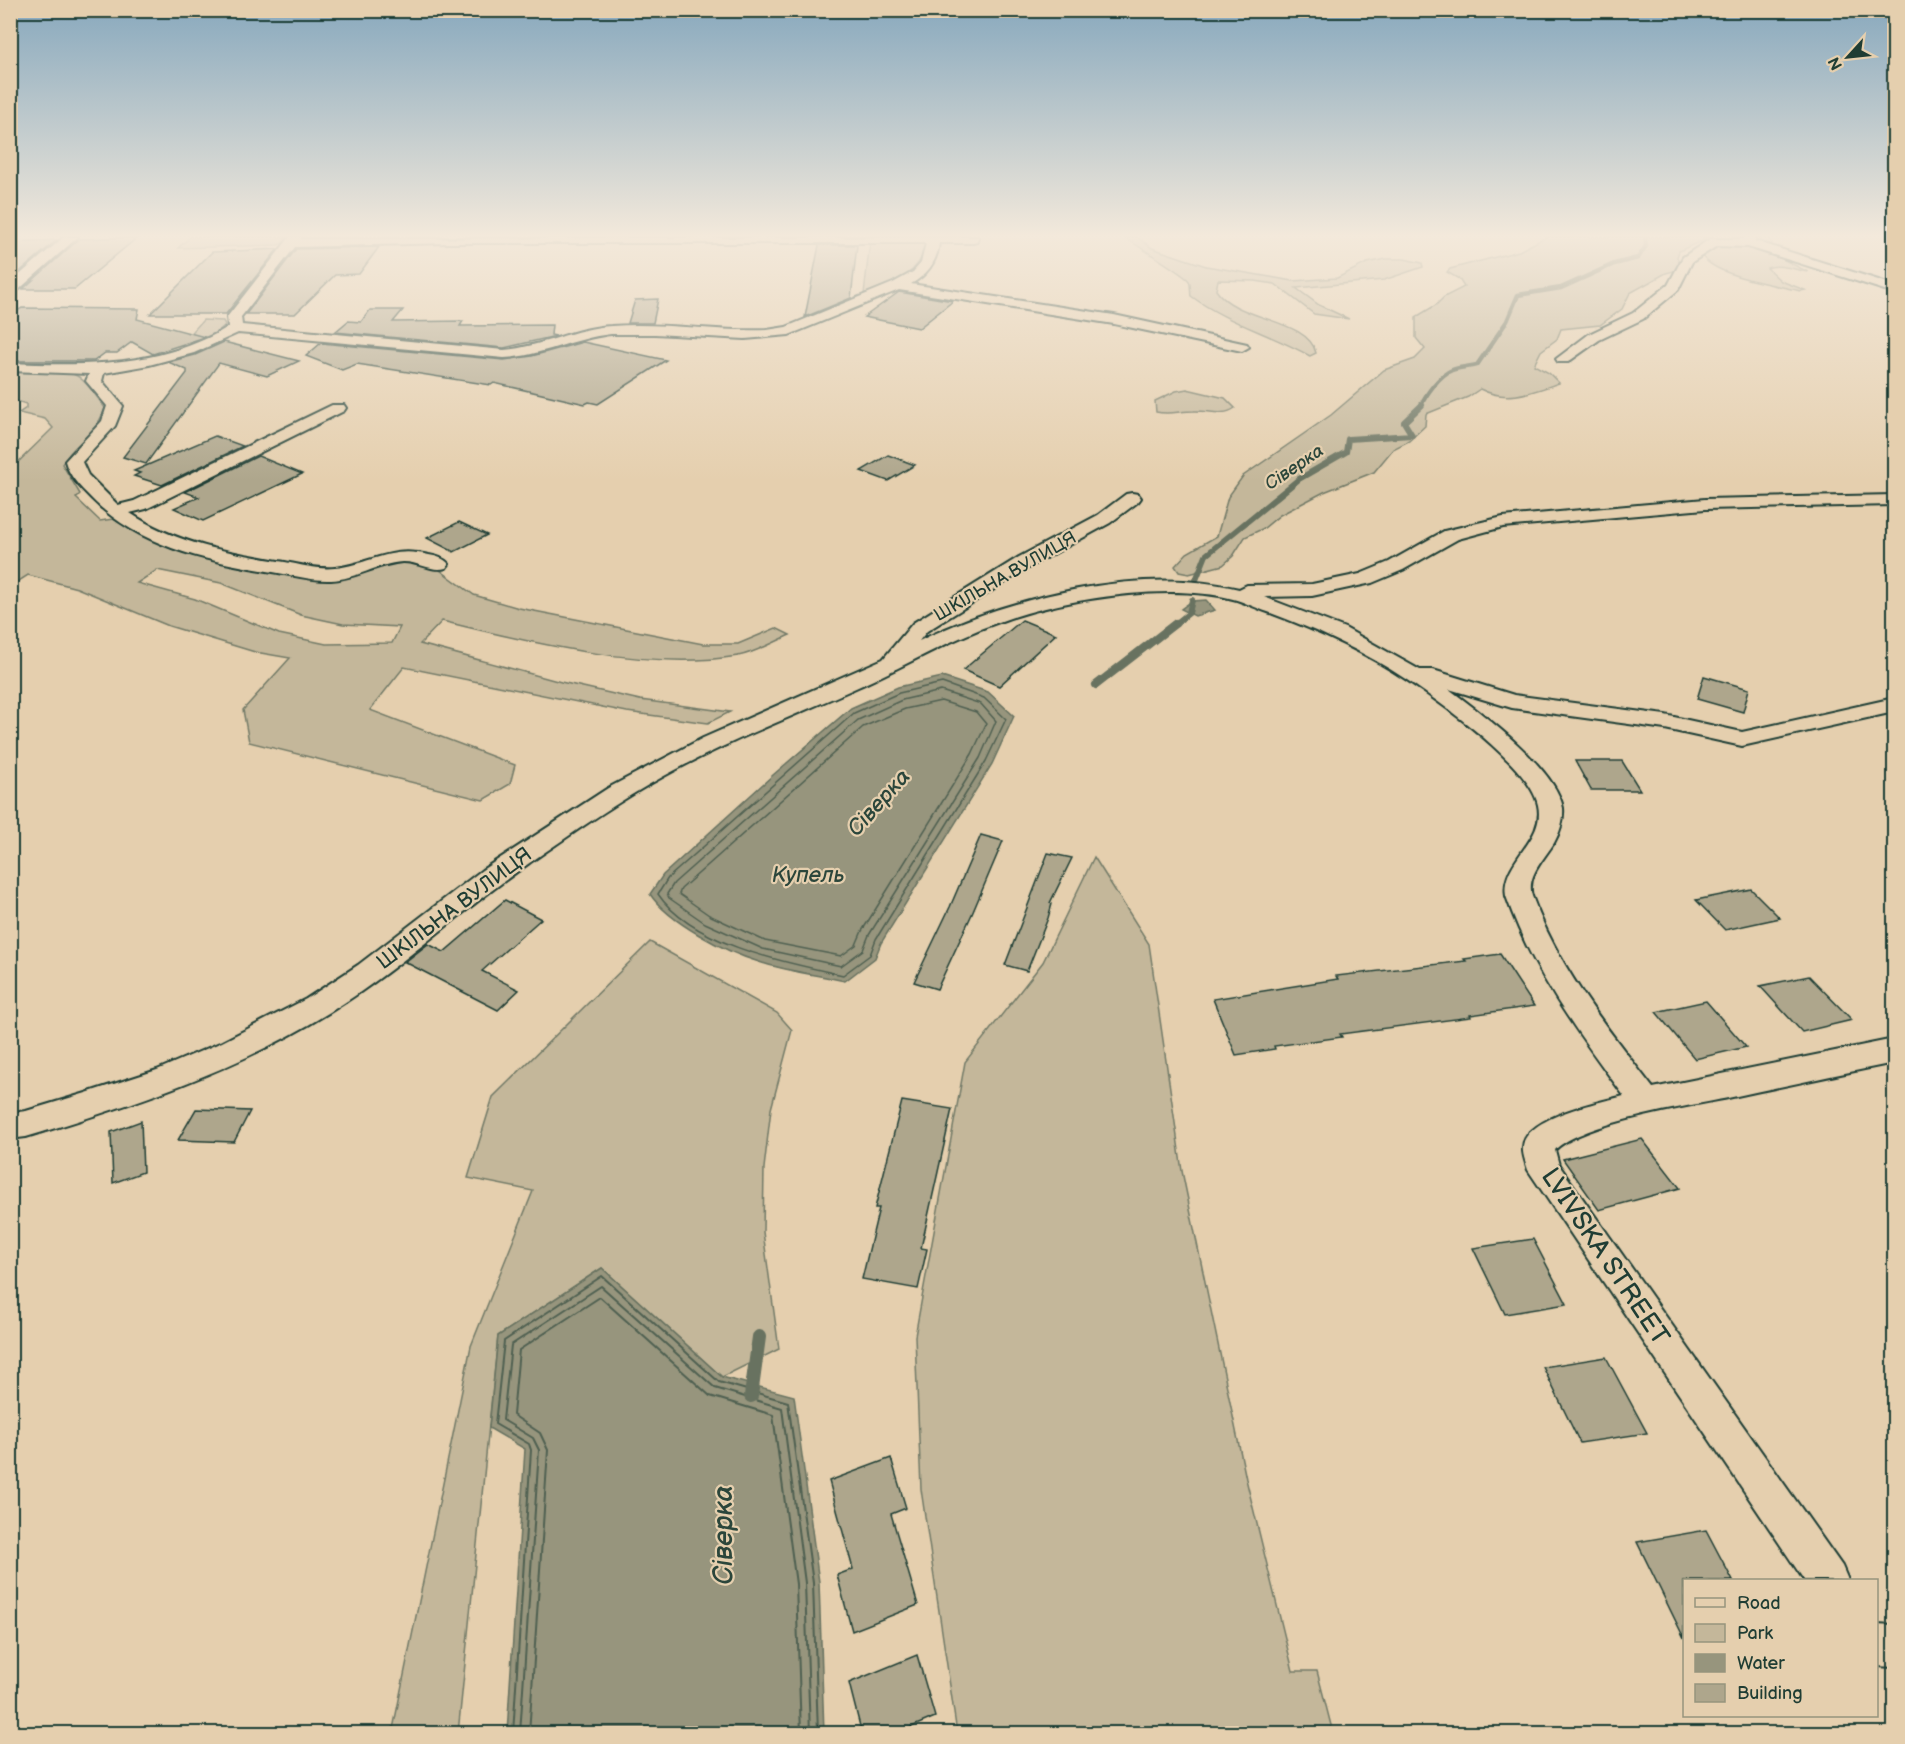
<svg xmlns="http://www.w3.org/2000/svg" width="1905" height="1744" font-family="'Balsamiq Sans',sans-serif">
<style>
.green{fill:#c4b79a;stroke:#727a67;stroke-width:1.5;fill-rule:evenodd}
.water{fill:#97957d;stroke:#677260;stroke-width:1.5}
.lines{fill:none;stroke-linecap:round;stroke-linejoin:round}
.shore-far1{stroke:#4f6051;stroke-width:1.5}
.shore{stroke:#4f6051;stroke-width:2}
.stream-far3{stroke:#677260;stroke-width:4.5}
.stream-far2{stroke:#677260;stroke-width:6}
.stream-far1{stroke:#677260;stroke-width:8}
.stream{stroke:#677260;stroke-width:14}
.building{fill:#aea68c;stroke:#1f3d34;stroke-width:1.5}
.street-casing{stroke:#1f3d34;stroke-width:4}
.street{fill:#e5cfae;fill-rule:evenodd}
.labels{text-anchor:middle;stroke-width:4.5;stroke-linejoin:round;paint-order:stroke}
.far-water-label{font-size:18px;font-style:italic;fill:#2b463b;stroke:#e5cfae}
.far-street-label{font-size:18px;fill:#1f3d34;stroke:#e5cfae}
.street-label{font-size:21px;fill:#1f3d34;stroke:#e5cfae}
.water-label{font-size:22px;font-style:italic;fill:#2b463b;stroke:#e5cfae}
.near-street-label{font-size:26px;fill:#1f3d34;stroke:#e5cfae}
.near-water-label{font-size:27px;font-style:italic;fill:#2b463b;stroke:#e5cfae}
</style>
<rect width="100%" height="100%" fill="#e5cfae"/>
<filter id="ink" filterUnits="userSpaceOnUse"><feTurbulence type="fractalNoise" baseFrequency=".0167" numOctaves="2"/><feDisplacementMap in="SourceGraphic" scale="12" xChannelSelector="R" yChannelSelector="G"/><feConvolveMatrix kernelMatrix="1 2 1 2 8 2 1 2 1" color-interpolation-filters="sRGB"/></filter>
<g filter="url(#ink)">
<g class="green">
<polygon points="190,237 287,237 283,243 278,245 178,248"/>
<path d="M1124 237H1137L1152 248 1206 266 1293 281 1337 278 1367 263 1385 259H1404L1422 263 1423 267 1384 280 1296 288 1319 305 1349 319 1314 314 1275 284 1255 281 1218 280 1216 290C1236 321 1308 318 1316 353L1310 356C1271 334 1227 323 1191 296 1190 292 1191 285 1189 281 1186 275 1134 244 1124 237Z"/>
<path d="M1546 237H1710L1679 251 1677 257 1680 263 1678 270 1666 273 1630 293 1622 309 1600 325 1561 329 1557 339 1541 351 1534 365 1549 373 1559 383C1532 392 1507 403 1480 389L1468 397 1426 414 1425 426 1409 441 1393 449 1374 472 1324 492 1280 515 1264 528 1245 537 1233 556 1223 565 1189 574 1179 572 1175 566 1187 553 1217 536 1228 497 1243 476 1331 415 1384 370 1415 359 1425 349 1416 338V317L1436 305 1444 297 1464 287 1459 279 1447 272 1450 269 1519 251Z"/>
<path d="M1733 237H1767L1772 243 1767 251 1808 272C1796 270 1778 263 1767 268L1781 281 1805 290 1801 291C1776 285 1717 277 1702 256Z"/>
<path d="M870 241 927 242C920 276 893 283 864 294Z"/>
<polygon points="203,320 223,321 225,325 214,335 177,349"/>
<path d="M11 371C27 372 63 368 77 376 88 382 97 398 105 408 95 437 75 441 62 464L80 494 76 498 100 521 113 519 181 551 317 578 404 560 437 568 474 595 519 608 703 644H738L776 628 790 635C774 642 755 653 738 656 647 671 531 643 442 621L420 644 561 682 640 700 730 712 708 723 627 712 404 667 370 710 515 765 510 784 483 800 249 742 243 710 290 658 255 652 169 626 77 588 28 575 11 586V469L53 428 45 419 19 413 26 408V404L11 399ZM157 570 221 583 301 615 343 624 400 627 392 643 326 644 279 634 195 599 137 583Z"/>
<path d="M1187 389 1225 398 1235 408C1223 417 1208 410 1194 411 1180 411 1170 415 1156 412L1155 401 1176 391Z"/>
<polygon points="1094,857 1149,944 1182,1171 1246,1479 1293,1671 1317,1671 1333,1733 957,1733 921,1489 915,1336 965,1062 1043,962"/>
<polygon points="650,942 777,1013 792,1030 771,1109 764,1168 763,1232 779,1349 722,1377 602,1268 498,1336 458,1733 392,1734 471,1346 533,1191 468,1178 493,1097"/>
</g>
<g class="water">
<polygon points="1206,600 1215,610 1195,616 1181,609 1192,601"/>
<path d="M942 677 988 692 1014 716 992 764 881 943 875 958 845 981C817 975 786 971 759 962 726 952 668 922 650 894L663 875 773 775 851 708 898 687Z"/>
<polygon points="602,1268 722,1377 794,1396 819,1582 824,1733 507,1733 525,1449 489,1428 498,1336"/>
</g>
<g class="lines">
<g class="shore-far1">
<path d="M942 683 984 698 1006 719 986 761 876 939 870 955 843 975C787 963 692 945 658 894L668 878 854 713 899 693Z"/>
<polygon points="941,691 981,704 996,721 980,758 869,935 863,950 841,966 763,949 705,923 669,898 667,894 674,883 858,720 902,700"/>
<polygon points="941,701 976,712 986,724 972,754 862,931 856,945 841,956 765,941 709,915 679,894 681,889 863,727 905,709"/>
</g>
<g class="shore">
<polyline points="513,1734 531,1450 529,1444 495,1424 504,1341 602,1276 719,1382 788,1402 813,1583 818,1734"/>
<polyline points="520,1734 539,1450 533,1438 503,1420 511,1345 601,1286 715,1388 782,1408 805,1583 810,1734"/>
<polyline points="529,1734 548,1450 540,1433 513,1415 519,1350 600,1297 710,1396 773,1415 796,1584 801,1734"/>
</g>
<path class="stream-far3" d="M1420 407C1425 396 1439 375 1452 370 1460 367 1469 367 1477 365L1507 321 1518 295 1561 288 1614 264 1638 258 1646 246 1645 237"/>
<g class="stream-far2">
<polyline points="1196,580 1206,555 1299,479 1346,452 1348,439 1412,435 1404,422 1422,405"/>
<polyline points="1174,625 1189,613 1192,600"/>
</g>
<polyline class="stream-far1" points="1096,685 1176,623"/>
<polyline class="stream" points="751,1396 759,1337"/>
</g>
<g class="building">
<polygon points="138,237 75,289 23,289 79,239"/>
<polygon points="57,240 10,280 10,242"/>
<polygon points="819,245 857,245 851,298 805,317"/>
<polygon points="379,247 359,274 335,275 295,314 246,314 296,249"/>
<polygon points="278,249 226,314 150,314 212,252"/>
<polygon points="899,292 953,301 919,328 864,317"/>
<polygon points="658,299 653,323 628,323 635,300"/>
<polygon points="22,308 139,309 137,319 205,337 153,354 132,342 117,353 105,353 94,361 10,361 10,315"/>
<polygon points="370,310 403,310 393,322 463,321 460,326 552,325 551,335 556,336 504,348 335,332 348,321 361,322"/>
<polygon points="224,342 299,361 267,376 219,363 146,464 123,457 187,373 187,370 168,362 195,355"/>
<polygon points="583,342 666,360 598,404 589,402 585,404 494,383 491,385 357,364 342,370 306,356 321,343 504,360 532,356"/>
<polygon points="215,436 243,446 162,485 134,476 140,473 134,471"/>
<polygon points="888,455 915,465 888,481 861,471"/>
<polygon points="258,456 302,474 203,521 174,508 199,497 185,492"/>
<polygon points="459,522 487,535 454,552 427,538"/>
<polygon points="1022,620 1056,634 999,686 963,670"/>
<polygon points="1704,676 1749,689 1743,712 1697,699"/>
<polygon points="1575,761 1622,761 1640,790 1591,790"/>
<polygon points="981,835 1003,841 972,914 937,989 914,982 950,907"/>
<polygon points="1048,853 1072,858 1050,903 1052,904 1048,918 1027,971 1005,965"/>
<polygon points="1751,889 1780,918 1725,930 1696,900"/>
<polygon points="505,900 541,919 482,971 519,990 498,1010 405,962 428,944 444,952"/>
<polygon points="1500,954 1534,1006 1470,1015 1471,1017 1340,1034 1342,1037 1274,1046 1275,1049 1236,1055 1213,999 1338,979 1336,976 1466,961 1464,959"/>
<polygon points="1809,976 1852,1020 1802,1032 1760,986"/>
<polygon points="1706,1001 1746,1047 1695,1059 1656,1012"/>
<polygon points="902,1101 952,1109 921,1248 927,1249 918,1289 862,1279 879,1208 875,1208"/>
<polygon points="196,1109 250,1111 234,1142 178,1140"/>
<polygon points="141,1121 143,1172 113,1183 111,1132"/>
<polygon points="1642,1139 1680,1188 1599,1210 1563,1159"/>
<polygon points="1533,1239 1567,1304 1505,1314 1473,1248"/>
<polygon points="1606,1357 1647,1433 1580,1443 1543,1367"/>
<polygon points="891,1458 906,1508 891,1514 918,1605 852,1631 837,1575 853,1569 829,1481"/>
<polygon points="1706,1530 1733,1581 1684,1581 1684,1638 1637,1542"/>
<polygon points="917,1655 935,1717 895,1734 862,1734 849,1683"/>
</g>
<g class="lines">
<defs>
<g id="street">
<polygon points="64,237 78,237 15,293 10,294 10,283"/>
<path d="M290 237H302L301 239 978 237 977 242 973 243H939C937 262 927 275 911 284L1114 315 1247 344 1249 347 1242 351 1114 324 899 290 789 335 745 339 655 334H611C574 338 542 356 504 358L238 333 194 353 149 365 104 373 102 381 123 406 115 426 82 462 88 475 118 505 134 501 332 405H344L346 408 344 411 146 509 130 513C176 544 231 553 285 562 302 565 319 570 335 568 370 564 391 545 429 555 436 556 444 558 449 564L446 568C431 572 417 561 402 562 377 564 356 579 331 580 312 581 292 575 273 572 207 561 139 547 91 498 80 487 69 476 65 461L102 421 107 406 86 381 89 374 10 371V363C83 366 163 367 228 327L227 317ZM448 243H926L921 263 913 272 893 283 786 327 767 330C715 332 663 322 611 326 574 328 542 347 504 350L242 325 241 317 295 247Z"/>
<polygon points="1744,237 1756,237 1755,241 1894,285 1894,293 1748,247 1717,246 1692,262 1678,290 1643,319 1599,340 1568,362 1558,362 1556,359 1589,334 1633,313 1668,285 1683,257 1710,239 1744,239"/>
<path d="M1132 493 1138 494 1141 498 1138 502 1110 523 1033 565 927 631 919 641C1008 598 1140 564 1239 589L1247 585 1312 584 1360 574 1389 562 1444 531 1503 517 1705 499 1894 495V505L1705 509 1503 527 1458 539 1403 570 1372 583 1312 596 1264 597 1345 628 1420 670H1433L1514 695 1665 715 1742 732 1894 698V712L1742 746 1665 729 1512 708 1449 689C1481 713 1556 768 1563 808 1564 820 1560 832 1554 843 1544 859 1526 876 1532 896 1559 969 1606 1027 1653 1088L1894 1039V1063C1839 1074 1784 1086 1728 1098 1689 1106 1581 1123 1555 1150L1559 1165 1842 1566 1848 1580H1804L1528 1170C1526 1163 1522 1154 1523 1147 1524 1117 1601 1102 1624 1096 1577 1032 1532 971 1506 896 1500 861 1546 841 1538 805 1530 766 1440 702 1407 680 1364 651 1317 630 1268 612 1256 608 1245 602 1233 599 1168 582 1062 599 999 622 950 639 905 666 858 687 794 716 728 741 666 775 618 801 573 833 528 864 460 911 400 969 330 1012 235 1071 132 1105 26 1137L10 1139V1113L26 1111 86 1093 157 1070 222 1042 306 999 358 965 482 870 608 788 703 738 883 659 913 623 1019 557 1098 515 1126 494Z"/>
<polygon points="1876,1624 1894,1625 1894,1667 1876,1666"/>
</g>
</defs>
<use href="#street" class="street-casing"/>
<use href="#street" class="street"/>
</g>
</g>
<linearGradient id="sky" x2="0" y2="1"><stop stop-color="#87a8bd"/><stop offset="0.49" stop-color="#f3e9db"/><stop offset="1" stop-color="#f3e9db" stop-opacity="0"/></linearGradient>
<rect width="1905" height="481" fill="url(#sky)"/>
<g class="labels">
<g class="far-water-label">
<text transform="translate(1294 467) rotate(-34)" y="6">Сіверка</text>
</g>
<g class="far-street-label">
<text transform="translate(1005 576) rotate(-30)" y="6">ШКІЛЬНА ВУЛИЦЯ</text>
</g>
<g class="street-label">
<text transform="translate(454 908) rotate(-37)" y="7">ШКІЛЬНА ВУЛИЦЯ</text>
</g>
<g class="water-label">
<text transform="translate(878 802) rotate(-48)" y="8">Сіверка</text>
<text x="808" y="882">Купель</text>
</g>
<g class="near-street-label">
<text transform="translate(1606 1256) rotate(56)" y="9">LVIVSKA STREET</text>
</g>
<g class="near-water-label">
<text transform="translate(723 1535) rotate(-90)" y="9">Сіверка</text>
</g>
</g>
<rect width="1905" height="1744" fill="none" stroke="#e5cfae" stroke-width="36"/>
<rect x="18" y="18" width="1869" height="1708" fill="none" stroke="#1f3d34" stroke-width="2" filter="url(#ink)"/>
<rect x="1683" y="1579" width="195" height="138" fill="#e5cfae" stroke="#96957d" stroke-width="1.5"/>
<rect x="1695" y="1598" width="30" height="9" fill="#e5cfae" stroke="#96957d" stroke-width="1.5"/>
<text x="1737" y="1609" font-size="18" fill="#1f3d34">Road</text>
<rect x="1695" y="1624" width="30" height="18" fill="#c4b79a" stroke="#96957d" stroke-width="1.5"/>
<text x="1737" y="1639" font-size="18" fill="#1f3d34">Park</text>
<rect x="1695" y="1654" width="30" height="18" fill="#97957d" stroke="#96957d" stroke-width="1.5"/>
<text x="1737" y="1669" font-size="18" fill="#1f3d34">Water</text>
<rect x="1695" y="1684" width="30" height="18" fill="#aea68c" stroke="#96957d" stroke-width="1.5"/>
<text x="1737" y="1699" font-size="18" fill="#1f3d34">Building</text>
<g transform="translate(1848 57) rotate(243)" stroke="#e5cfae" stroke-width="4.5" paint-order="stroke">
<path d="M0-4.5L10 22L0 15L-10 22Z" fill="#1f3d34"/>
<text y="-9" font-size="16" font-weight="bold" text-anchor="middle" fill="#1f3d34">N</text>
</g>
</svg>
